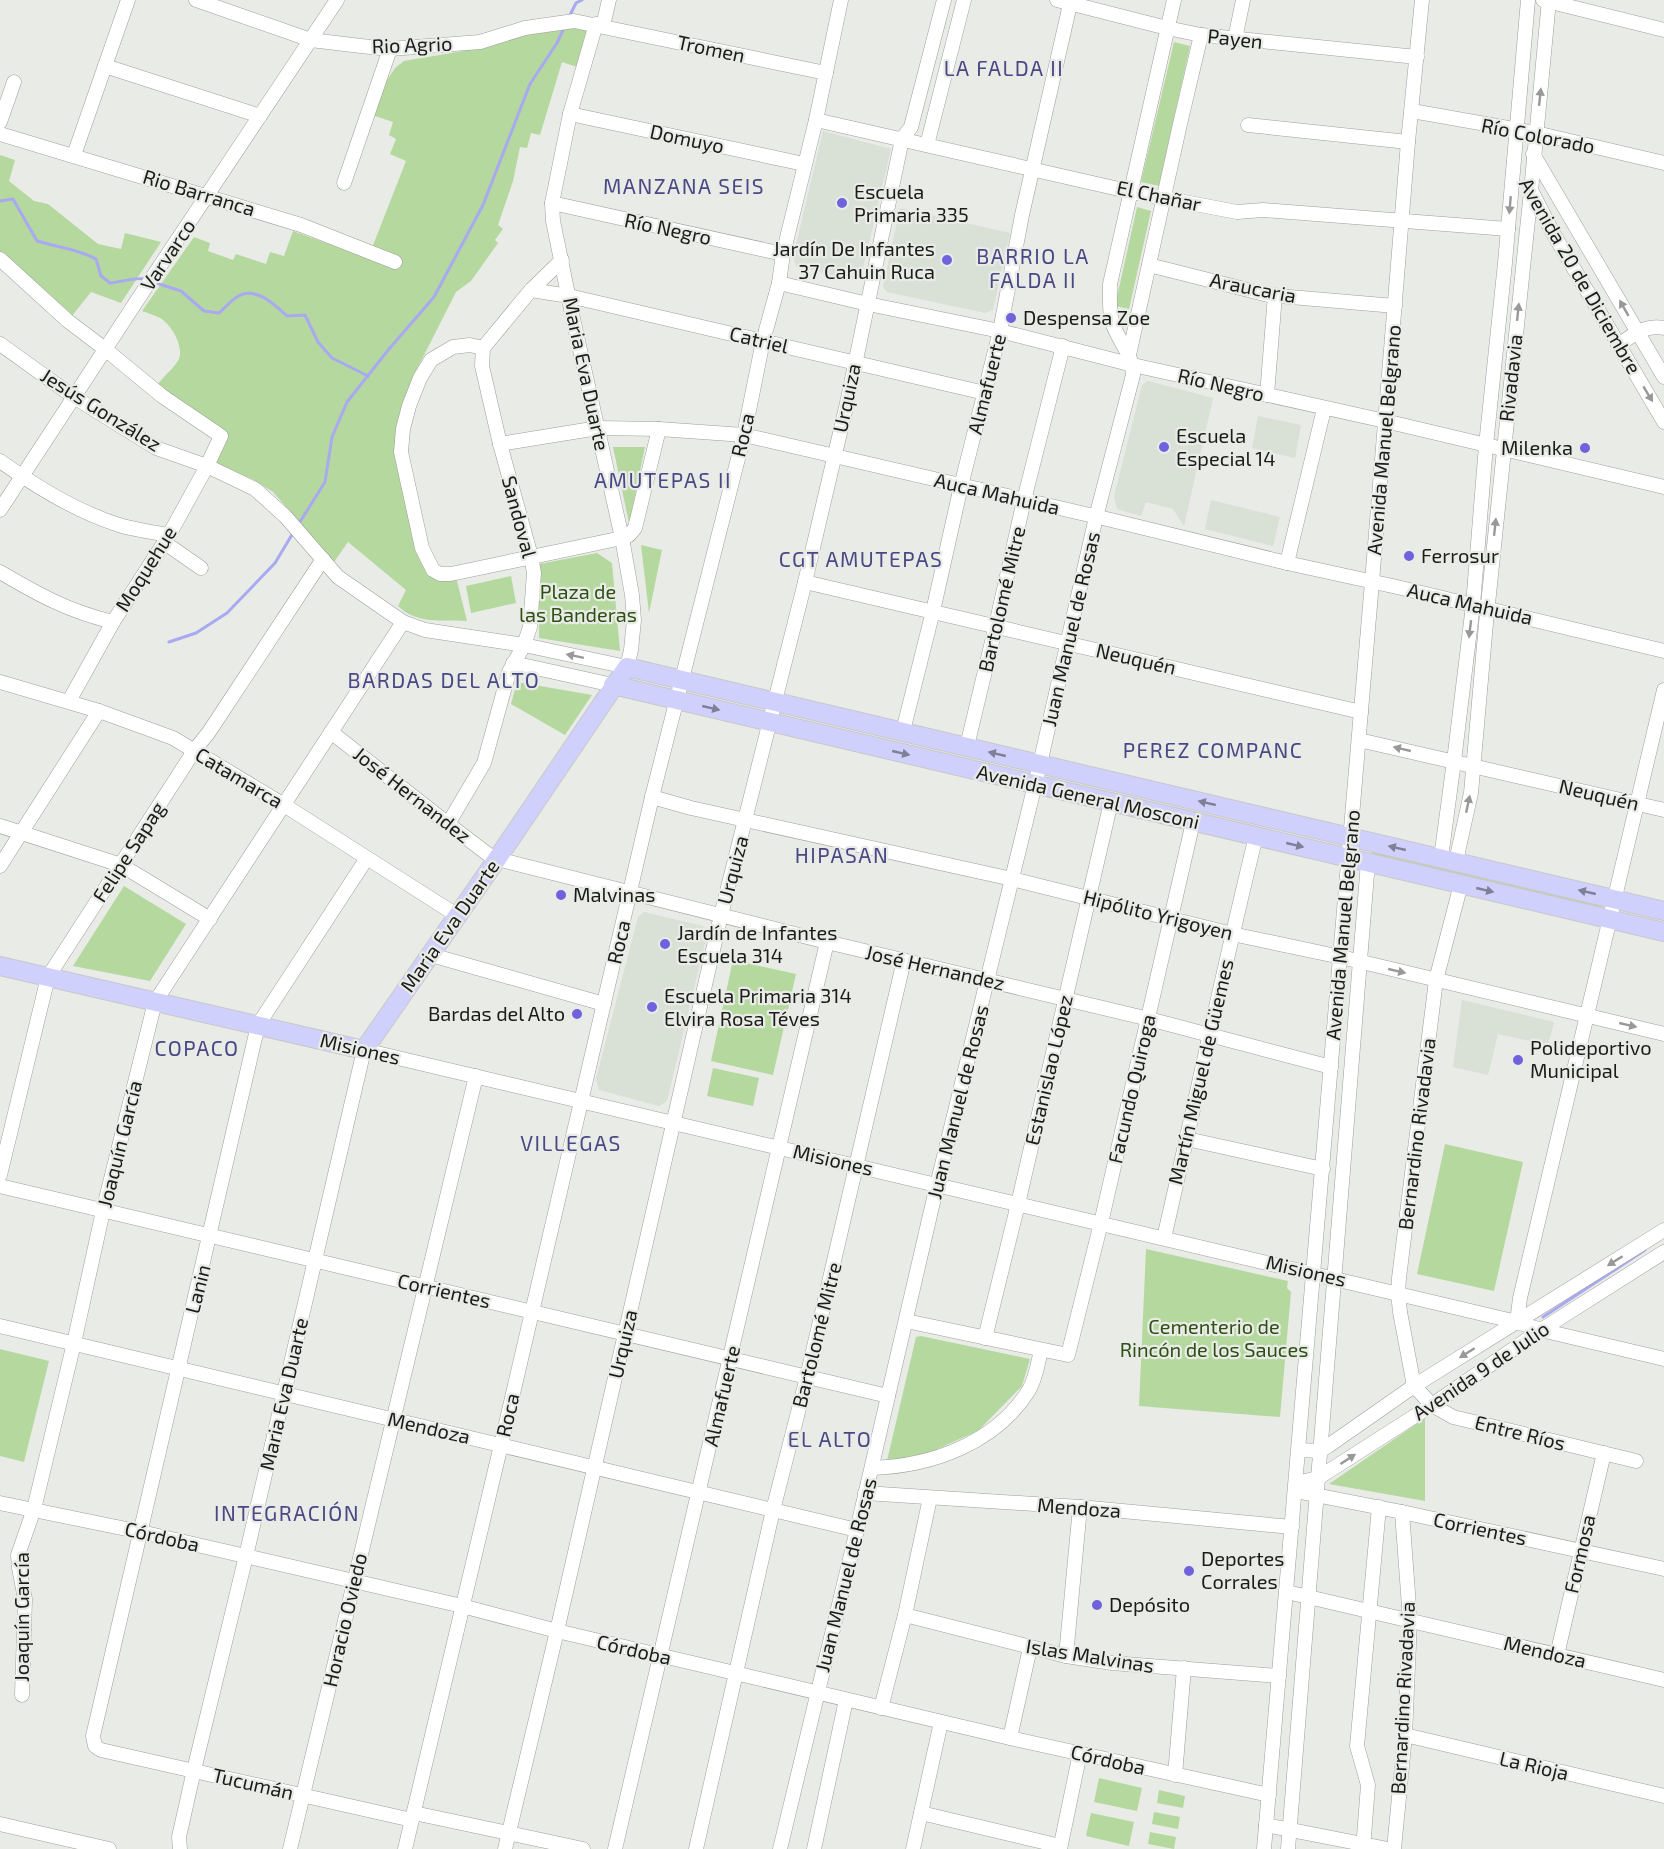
<svg xmlns="http://www.w3.org/2000/svg" width="1664" height="1849" font-family="'Exo 2',sans-serif">
<style>
.built{fill:#d9e0d5}
.green{fill:#b5d89f}
.lines{fill:none;stroke-linecap:round;stroke-linejoin:round}
.stream{stroke:#a9a9f1;stroke-width:3}
.minor-casing{stroke:#9d9f9c;stroke-width:15}
.major-casing{stroke:#c8c8c8;stroke-width:20}
.minor{stroke:#fff;stroke-width:14}
.major{stroke:#d0d0fd;stroke-width:18}
.oneway{fill:#989898}
.oneway2{fill:#7f7f97}
.poi-dot{fill:#6f62dc;stroke:#e9ebe7;stroke-width:2}
.labels{text-anchor:middle;stroke-width:4.5;stroke-linejoin:round;paint-order:stroke}
.street-label{font-size:20px;fill:#1b1b1a;stroke:#e9ebe7}
.poi-label{font-size:20px;fill:#1b1b1a;stroke:#e9ebe7;text-anchor:start}
.park-label{font-size:20px;fill:#2e4f13;stroke:#e9ebe7}
.neighbourhood-label{font-size:21px;letter-spacing:1.5px;fill:#4a4785;stroke:#e9ebe7}
</style>
<rect width="100%" height="100%" fill="#e9ebe7"/>
<g class="built">
<polygon points="823,131 891,149 861,277 854,281 796,266 793,257"/>
<polygon points="900,208 1010,233 993,310 985,313 887,292 883,287"/>
<polygon points="1148,381 1213,398 1184,526 1173,509 1146,502 1141,516 1117,509 1114,496 1142,385"/>
<polygon points="1258,416 1301,425 1295,458 1252,448"/>
<polygon points="1211,500 1280,517 1273,546 1205,529"/>
<polygon points="644,912 703,926 707,934 667,1101 659,1106 599,1090 596,1079 638,917"/>
<polygon points="1462,1000 1554,1022 1548,1045 1498,1034 1488,1075 1453,1067"/>
</g>
<g class="green">
<path d="M593 26 580 68 562 62 540 135 531 133 527 148 520 147 513 181 498 225 503 229 495 240 498 243 471 281 456 292 417 369 404 399 400 416 419 552 456 577 467 621C442 620 416 624 398 606L406 590 348 542 334 562 273 492 252 479 213 462 224 439 157 385C162 378 176 366 179 359 184 346 171 324 160 318 154 315 148 313 142 311L194 237 210 243 208 251 233 260 236 254 266 264 270 252 284 256 293 231 368 258 406 161 390 154 396 139 389 135 393 122 372 115 385 83 395 68 404 61 463 51 546 29Z"/>
<polygon points="1174,42 1190,46 1159,186 1141,182"/>
<polygon points="0,155 15,160 9,181 34,201 48,204 98,244 121,249 125,233 161,242 121,303 91,292 71,317 0,265"/>
<polygon points="1137,207 1151,211 1129,309 1115,306"/>
<polygon points="613,447 645,447 629,524 629,523"/>
<polygon points="641,545 662,550 649,613"/>
<polygon points="597,553 612,563 620,651 539,638 539,564"/>
<polygon points="511,576 516,603 471,613 466,586"/>
<polygon points="517,682 592,695 565,735 511,704"/>
<polygon points="1371,849 1603,902 1600,914 1373,860"/>
<polygon points="124,886 186,924 150,981 73,966"/>
<polygon points="733,960 796,974 773,1075 711,1061"/>
<polygon points="713,1068 759,1078 753,1106 707,1096"/>
<polygon points="1445,1144 1523,1162 1494,1291 1417,1274"/>
<polygon points="1146,1249 1288,1281 1287,1288 1291,1292 1280,1417 1139,1406"/>
<polygon points="921,1336 1030,1359 1022,1386 978,1431 926,1454 886,1465 916,1337"/>
<polygon points="0,1349 49,1361 24,1462 0,1456"/>
<polygon points="1425,1418 1425,1501 1329,1484"/>
<polygon points="1099,1778 1142,1788 1137,1811 1094,1802"/>
<polygon points="1159,1790 1185,1796 1183,1808 1157,1803"/>
<polygon points="1154,1812 1180,1817 1178,1829 1152,1824"/>
<polygon points="1091,1813 1134,1822 1129,1846 1086,1836"/>
<polygon points="1150,1832 1176,1837 1174,1849 1148,1844"/>
</g>
<g class="lines">
<g class="stream">
<polyline points="569,17 576,3 582,0"/>
<path d="M0 201 13 199 37 241C56 247 78 249 96 259L101 276 110 283C121 282 136 277 144 279"/>
<path d="M156 283 181 291 204 311 219 313C225 308 230 301 237 297 255 285 275 305 287 316L305 315 318 342 332 358 368 376"/>
<polyline points="298,525 325,482 332,437 347,402 389,349 434,297 483,205 530,84 557,43 564,28"/>
<polyline points="169,642 196,633 227,613 275,563 293,533"/>
<polyline points="1543,1317 1645,1250"/>
</g>
<defs>
<g id="minor">
<polyline points="196,0 311,40 361,46 390,49 480,42 525,28 574,21 826,73"/>
<polyline points="1057,0 1167,28 1201,35 1417,57"/>
<polyline points="1543,0 1664,30"/>
<polyline points="603,26 609,0"/>
<polyline points="1235,39 1243,0"/>
<polyline points="105,66 260,116"/>
<polyline points="1412,111 1536,133 1664,163"/>
<polyline points="570,114 804,164"/>
<polyline points="816,120 1132,192 1237,212 1263,210 1508,229"/>
<polyline points="0,122 14,82"/>
<polyline points="1248,125 1408,142"/>
<polyline points="0,134 301,225 395,262"/>
<polyline points="927,145 964,0"/>
<polyline points="1533,154 1664,377"/>
<polyline points="74,155 128,0"/>
<polyline points="344,183 390,49"/>
<polyline points="1532,192 1553,233 1664,422"/>
<polyline points="552,203 783,254"/>
<polyline points="0,259 68,321 105,349 162,396 221,436 207,466 169,535 113,622 69,701"/>
<polyline points="1149,265 1268,295 1395,306"/>
<polyline points="779,283 868,304 1000,331 1133,365 1385,421 1664,487"/>
<polyline points="531,290 569,296 985,393"/>
<polyline points="0,344 74,397 156,448 207,466 255,489 285,516 338,577 403,622 425,630 524,645 627,667 631,650 634,620 632,595 622,538 572,314 553,221 552,203 570,114 596,24"/>
<path d="M1618 345C1634 335 1645 324 1664 328"/>
<polyline points="483,348 470,345 453,347 431,360 420,378 409,406 403,429 401,452 422,548 433,570 440,574 451,574 622,538 629,535 635,528 659,429"/>
<polyline points="1129,355 1180,124 1201,35"/>
<polyline points="1267,395 1275,295"/>
<polyline points="500,444 598,428 659,429 744,435 1111,520 1287,563 1397,587 1664,651"/>
<path d="M0 461C35 486 78 512 119 525 135 530 153 532 169 535"/>
<polyline points="0,510 142,293 337,0"/>
<polyline points="165,543 201,568"/>
<polyline points="1287,563 1324,409"/>
<path d="M0 572C39 595 68 611 113 622"/>
<polyline points="805,582 1361,712"/>
<polyline points="513,663 613,685"/>
<polyline points="0,682 99,711 173,738 284,805 458,916"/>
<polyline points="903,731 933,611 961,486 1000,331 1022,215 1071,0"/>
<polyline points="331,732 448,824 489,855 497,859 827,942 1149,1019 1331,1067"/>
<polyline points="1359,740 1664,810"/>
<polyline points="967,746 996,625 1024,500 1063,346"/>
<polyline points="652,797 691,808 1012,879 1232,934 1341,957 1664,1034"/>
<polyline points="448,824 484,763 509,672 524,645 530,627 534,573 531,556 500,444 482,366 483,348 531,290 562,260"/>
<polyline points="0,826 121,865 210,919"/>
<polyline points="367,858 258,1025 93,1736 95,1746 101,1750 412,1820"/>
<polyline points="1441,858 1454,761 1473,605 1486,445 1505,263 1528,0"/>
<polyline points="1456,861 1471,793 1486,623 1531,191 1549,0"/>
<polyline points="0,866 99,711"/>
<polyline points="1461,884 1436,980 1399,1278 1398,1293 1400,1312 1414,1386 1432,1405 1453,1417 1636,1461"/>
<polyline points="431,955 604,1004"/>
<polyline points="1187,1139 1323,1169"/>
<polyline points="0,1175 48,977 194,751 209,732 323,559"/>
<polyline points="0,1186 888,1396"/>
<path d="M1164 1238C1195 1104 1223 970 1256 836"/>
<polyline points="906,1321 1068,1355 1101,1223 1193,822"/>
<polyline points="1517,1322 1520,1298 1664,690"/>
<polyline points="0,1326 857,1530"/>
<polyline points="985,1338 1018,1204 1111,802"/>
<polyline points="1299,1450 1320,1451 1328,1446 1414,1386 1664,1230"/>
<path d="M872 1468C932 1466 996 1443 1029 1390 1036 1378 1038 1363 1041 1350"/>
<polyline points="1296,1483 1318,1478 1432,1405 1541,1330 1664,1252"/>
<polyline points="1295,1491 1402,1512 1664,1569"/>
<polyline points="865,1493 1080,1507 1292,1527"/>
<polyline points="0,1503 141,1532 462,1606 557,1631 1010,1738 1269,1795"/>
<polyline points="1287,1592 1664,1680"/>
<polyline points="905,1615 1066,1656 1112,1663 1279,1676"/>
<polyline points="1557,1655 1604,1453"/>
<polyline points="1066,1656 1080,1507"/>
<polyline points="22,1695 25,1599 19,1568 18,1555 34,1509 74,1343 103,1211 155,1002 403,622"/>
<polyline points="881,1708 905,1615 930,1498"/>
<polyline points="1405,1735 1664,1796"/>
<polyline points="1010,1738 1030,1648"/>
<polyline points="1175,1775 1184,1668"/>
<polyline points="414,1813 583,1849"/>
<polyline points="921,1813 1060,1846"/>
<polyline points="0,1824 109,1849"/>
<polyline points="1266,1825 1388,1849"/>
<polyline points="180,1849 179,1837 194,1770 246,1556 364,1050 1517,1322 1541,1330 1664,1359"/>
<polyline points="290,1849 476,1076"/>
<polyline points="405,1849 501,1445 652,797 744,435 763,341 779,283 783,254 816,120 841,0"/>
<polyline points="505,1849 557,1631 721,915 805,582 847,403 902,139 911,127 944,0"/>
<polyline points="615,1849 827,942"/>
<polyline points="696,1849 773,1510 807,1377 904,960"/>
<path d="M780 1849 857 1530 937 1185 1040 764 1096 517 1133 375C1133 354 1118 341 1112 322 1109 310 1110 297 1110 284L1174 0"/>
<polyline points="814,1849 846,1700"/>
<polyline points="913,1849 941,1722"/>
<polyline points="1060,1849 1080,1753"/>
<polyline points="1264,1849 1372,582 1408,142 1422,0"/>
<polyline points="1288,1849 1368,862"/>
<polyline points="1363,1849 1368,1785 1357,1746 1379,1507"/>
<polyline points="1394,1849 1405,1735 1410,1620 1402,1512"/>
</g>
<g id="major">
<polyline points="613,685 1664,932"/>
<polyline points="0,966 364,1050 497,859 627,667 1664,911"/>
</g>
</defs>
<use href="#minor" class="minor-casing"/>
<use href="#major" class="major-casing"/>
<use href="#minor" class="minor"/>
<use href="#major" class="major"/>
</g>
<defs><path id="oneway-solid" d="M-6-.8H1V-3.2L6.5 0L1 3.2V.8H-6Z" transform="scale(1.5)"/></defs>
<g class="oneway">
<use href="#oneway-solid" transform="translate(1540 97) rotate(-84)"/>
<use href="#oneway-solid" transform="translate(1510 205) rotate(95)"/>
<use href="#oneway-solid" transform="translate(1624 308) rotate(-120)"/>
<use href="#oneway-solid" transform="translate(1518 312) rotate(-84)"/>
<use href="#oneway-solid" transform="translate(1648 394) rotate(59)"/>
<use href="#oneway-solid" transform="translate(1495 527) rotate(-84)"/>
<use href="#oneway-solid" transform="translate(1470 629) rotate(97)"/>
<use href="#oneway-solid" transform="translate(575 656) rotate(-168)"/>
<use href="#oneway-solid" transform="translate(1402 749) rotate(-167)"/>
<use href="#oneway-solid" transform="translate(1468 804) rotate(-78)"/>
<use href="#oneway-solid" transform="translate(1397 971) rotate(13)"/>
<use href="#oneway-solid" transform="translate(1628 1025) rotate(13)"/>
<use href="#oneway-solid" transform="translate(1615 1261) rotate(148)"/>
<use href="#oneway-solid" transform="translate(1467 1353) rotate(148)"/>
<use href="#oneway-solid" transform="translate(1348 1459) rotate(-33)"/>
</g>
<g class="oneway2">
<use href="#oneway-solid" transform="translate(711 708) rotate(13)"/>
<use href="#oneway-solid" transform="translate(901 753) rotate(13)"/>
<use href="#oneway-solid" transform="translate(997 754) rotate(-167)"/>
<use href="#oneway-solid" transform="translate(1207 803) rotate(-167)"/>
<use href="#oneway-solid" transform="translate(1295 845) rotate(13)"/>
<use href="#oneway-solid" transform="translate(1397 848) rotate(-167)"/>
<use href="#oneway-solid" transform="translate(1485 890) rotate(13)"/>
<use href="#oneway-solid" transform="translate(1587 892) rotate(-167)"/>
</g>
<g class="poi-dot">
<circle cx="842" cy="203" r="6"/>
<circle cx="947" cy="260" r="6"/>
<circle cx="1011" cy="318" r="6"/>
<circle cx="1164" cy="447" r="6"/>
<circle cx="1585" cy="448" r="6"/>
<circle cx="1409" cy="556" r="6"/>
<circle cx="561" cy="895" r="6"/>
<circle cx="665" cy="944" r="6"/>
<circle cx="652" cy="1007" r="6"/>
<circle cx="577" cy="1014" r="6"/>
<circle cx="1518" cy="1060" r="6"/>
<circle cx="1189" cy="1571" r="6"/>
<circle cx="1097" cy="1605" r="6"/>
</g>
<g class="labels">
<g class="street-label">
<text transform="translate(1235 39) rotate(6)" y="7">Payen</text>
<text transform="translate(412 45) rotate(-2)" y="7">Rio Agrio</text>
<text transform="translate(711 49) rotate(12)" y="7">Tromen</text>
<text transform="translate(1538 136) rotate(11)" y="7">Río Colorado</text>
<text transform="translate(687 139) rotate(12)" y="7">Domuyo</text>
<text transform="translate(199 193) rotate(17)" y="7">Rio Barranca</text>
<text transform="translate(1159 196) rotate(12)" y="7">El Chañar</text>
<text transform="translate(668 229) rotate(12)" y="7">Río Negro</text>
<text transform="translate(168 255) rotate(-56)" y="7">Varvarco</text>
<text transform="translate(1580 276) rotate(60)" y="7">Avenida 20 de Diciembre</text>
<text transform="translate(1253 288) rotate(11)" y="7">Araucaria</text>
<text transform="translate(759 340) rotate(13)" y="7">Catriel</text>
<text transform="translate(586 374) rotate(78)" y="7">Maria Eva Duarte</text>
<text transform="translate(1511 378) rotate(-84)" y="7">Rivadavia</text>
<text transform="translate(987 384) rotate(-76)" y="7">Almafuerte</text>
<text transform="translate(1221 385) rotate(13)" y="7">Río Negro</text>
<text transform="translate(847 398) rotate(-78)" y="7">Urquiza</text>
<text transform="translate(101 410) rotate(32)" y="7">Jesús González</text>
<text transform="translate(743 435) rotate(-77)" y="7">Roca</text>
<text transform="translate(1384 440) rotate(-85)" y="7">Avenida Manuel Belgrano</text>
<text transform="translate(997 494) rotate(13)" y="7">Auca Mahuida</text>
<text transform="translate(519 517) rotate(75)" y="7">Sandoval</text>
<text transform="translate(146 569) rotate(-58)" y="7">Moquehue</text>
<text transform="translate(1002 599) rotate(-77)" y="7">Bartolomé Mitre</text>
<text transform="translate(1470 604) rotate(13)" y="7">Auca Mahuida</text>
<text transform="translate(1071 629) rotate(-77)" y="7">Juan Manuel de Rosas</text>
<text transform="translate(1136 659) rotate(13)" y="7">Neuquén</text>
<text transform="translate(239 778) rotate(31)" y="7">Catamarca</text>
<text transform="translate(412 795) rotate(38)" y="7">José Hernandez</text>
<text transform="translate(1599 795) rotate(13)" y="7">Neuquén</text>
<text transform="translate(1088 797) rotate(13)" y="7">Avenida General Mosconi</text>
<text transform="translate(129 852) rotate(-57)" y="7">Felipe Sapag</text>
<text transform="translate(733 870) rotate(-75)" y="7">Urquiza</text>
<text transform="translate(1158 915) rotate(14)" y="7">Hipólito Yrigoyen</text>
<text transform="translate(1343 925) rotate(-85)" y="7">Avenida Manuel Belgrano</text>
<text transform="translate(450 926) rotate(-55)" y="7">Maria Eva Duarte</text>
<text transform="translate(619 942) rotate(-77)" y="7">Roca</text>
<text transform="translate(935 968) rotate(13)" y="7">José Hernandez</text>
<text transform="translate(360 1049) rotate(13)" y="7">Misiones</text>
<text transform="translate(1049 1070) rotate(-77)" y="7">Estanislao López</text>
<text transform="translate(1201 1072) rotate(-77)" y="7">Martín Miguel de Güemes</text>
<text transform="translate(1132 1089) rotate(-77)" y="7">Facundo Quiroga</text>
<text transform="translate(958 1102) rotate(-76)" y="7">Juan Manuel de Rosas</text>
<text transform="translate(1417 1134) rotate(-83)" y="7">Bernardino Rivadavia</text>
<text transform="translate(120 1144) rotate(-76)" y="7">Joaquín García</text>
<text transform="translate(833 1160) rotate(13)" y="7">Misiones</text>
<text transform="translate(1306 1271) rotate(13)" y="7">Misiones</text>
<text transform="translate(198 1289) rotate(-76)" y="7">Lanin</text>
<text transform="translate(444 1291) rotate(13)" y="7">Corrientes</text>
<text transform="translate(817 1335) rotate(-76)" y="7">Bartolomé Mitre</text>
<text transform="translate(623 1344) rotate(-77)" y="7">Urquiza</text>
<text transform="translate(1481 1371) rotate(-34)" y="7">Avenida 9 de Julio</text>
<text transform="translate(284 1394) rotate(-77)" y="7">Maria Eva Duarte</text>
<text transform="translate(722 1396) rotate(-77)" y="7">Almafuerte</text>
<text transform="translate(508 1415) rotate(-77)" y="7">Roca</text>
<text transform="translate(429 1428) rotate(13)" y="7">Mendoza</text>
<text transform="translate(1520 1433) rotate(14)" y="7">Entre Ríos</text>
<text transform="translate(1079 1508) rotate(4)" y="7">Mendoza</text>
<text transform="translate(1480 1529) rotate(12)" y="7">Corrientes</text>
<text transform="translate(162 1537) rotate(13)" y="7">Córdoba</text>
<text transform="translate(1580 1554) rotate(-77)" y="7">Formosa</text>
<text transform="translate(846 1575) rotate(-76)" y="7">Juan Manuel de Rosas</text>
<text transform="translate(22 1617) rotate(-90)" y="7">Joaquín García</text>
<text transform="translate(345 1620) rotate(-77)" y="7">Horacio Oviedo</text>
<text transform="translate(634 1650) rotate(13)" y="7">Córdoba</text>
<text transform="translate(1545 1652) rotate(13)" y="7">Mendoza</text>
<text transform="translate(1090 1656) rotate(9)" y="7">Islas Malvinas</text>
<text transform="translate(1403 1698) rotate(-87)" y="7">Bernardino Rivadavia</text>
<text transform="translate(1108 1760) rotate(13)" y="7">Córdoba</text>
<text transform="translate(1534 1766) rotate(13)" y="7">La Rioja</text>
<text transform="translate(253 1784) rotate(13)" y="7">Tucumán</text>
</g>
<g class="poi-label">
<text x="854" y="199">Escuela<tspan x="854" dy="23">Primaria 335</tspan></text>
<text x="935" y="256" text-anchor="end">Jardín De Infantes<tspan x="935" dy="23">37 Cahuin Ruca</tspan></text>
<text x="1023" y="325">Despensa Zoe</text>
<text x="1176" y="443">Escuela<tspan x="1176" dy="23">Especial 14</tspan></text>
<text x="1573" y="455" text-anchor="end">Milenka</text>
<text x="1421" y="563">Ferrosur</text>
<text x="573" y="902">Malvinas</text>
<text x="677" y="940">Jardín de Infantes<tspan x="677" dy="23">Escuela 314</tspan></text>
<text x="664" y="1003">Escuela Primaria 314<tspan x="664" dy="23">Elvira Rosa Téves</tspan></text>
<text x="565" y="1021" text-anchor="end">Bardas del Alto</text>
<text x="1530" y="1055">Polideportivo<tspan x="1530" dy="23">Municipal</tspan></text>
<text x="1201" y="1566">Deportes<tspan x="1201" dy="23">Corrales</tspan></text>
<text x="1109" y="1612">Depósito</text>
</g>
<g class="park-label">
<text x="578" y="599">Plaza de<tspan x="578" dy="23">las Banderas</tspan></text>
<text x="1214" y="1334">Cementerio de<tspan x="1214" dy="23">Rincón de los Sauces</tspan></text>
</g>
<g class="neighbourhood-label">
<text x="1004" y="76">LA FALDA II</text>
<text x="684" y="194">MANZANA SEIS</text>
<text x="1033" y="264">BARRIO LA<tspan x="1033" dy="24">FALDA II</tspan></text>
<text x="663" y="488">AMUTEPAS II</text>
<text x="861" y="567">CGT AMUTEPAS</text>
<text x="444" y="688">BARDAS DEL ALTO</text>
<text x="1213" y="758">PEREZ COMPANC</text>
<text x="842" y="863">HIPASAN</text>
<text x="197" y="1056">COPACO</text>
<text x="571" y="1151">VILLEGAS</text>
<text x="830" y="1447">EL ALTO</text>
<text x="287" y="1521">INTEGRACIÓN</text>
</g>
</g>
</svg>
